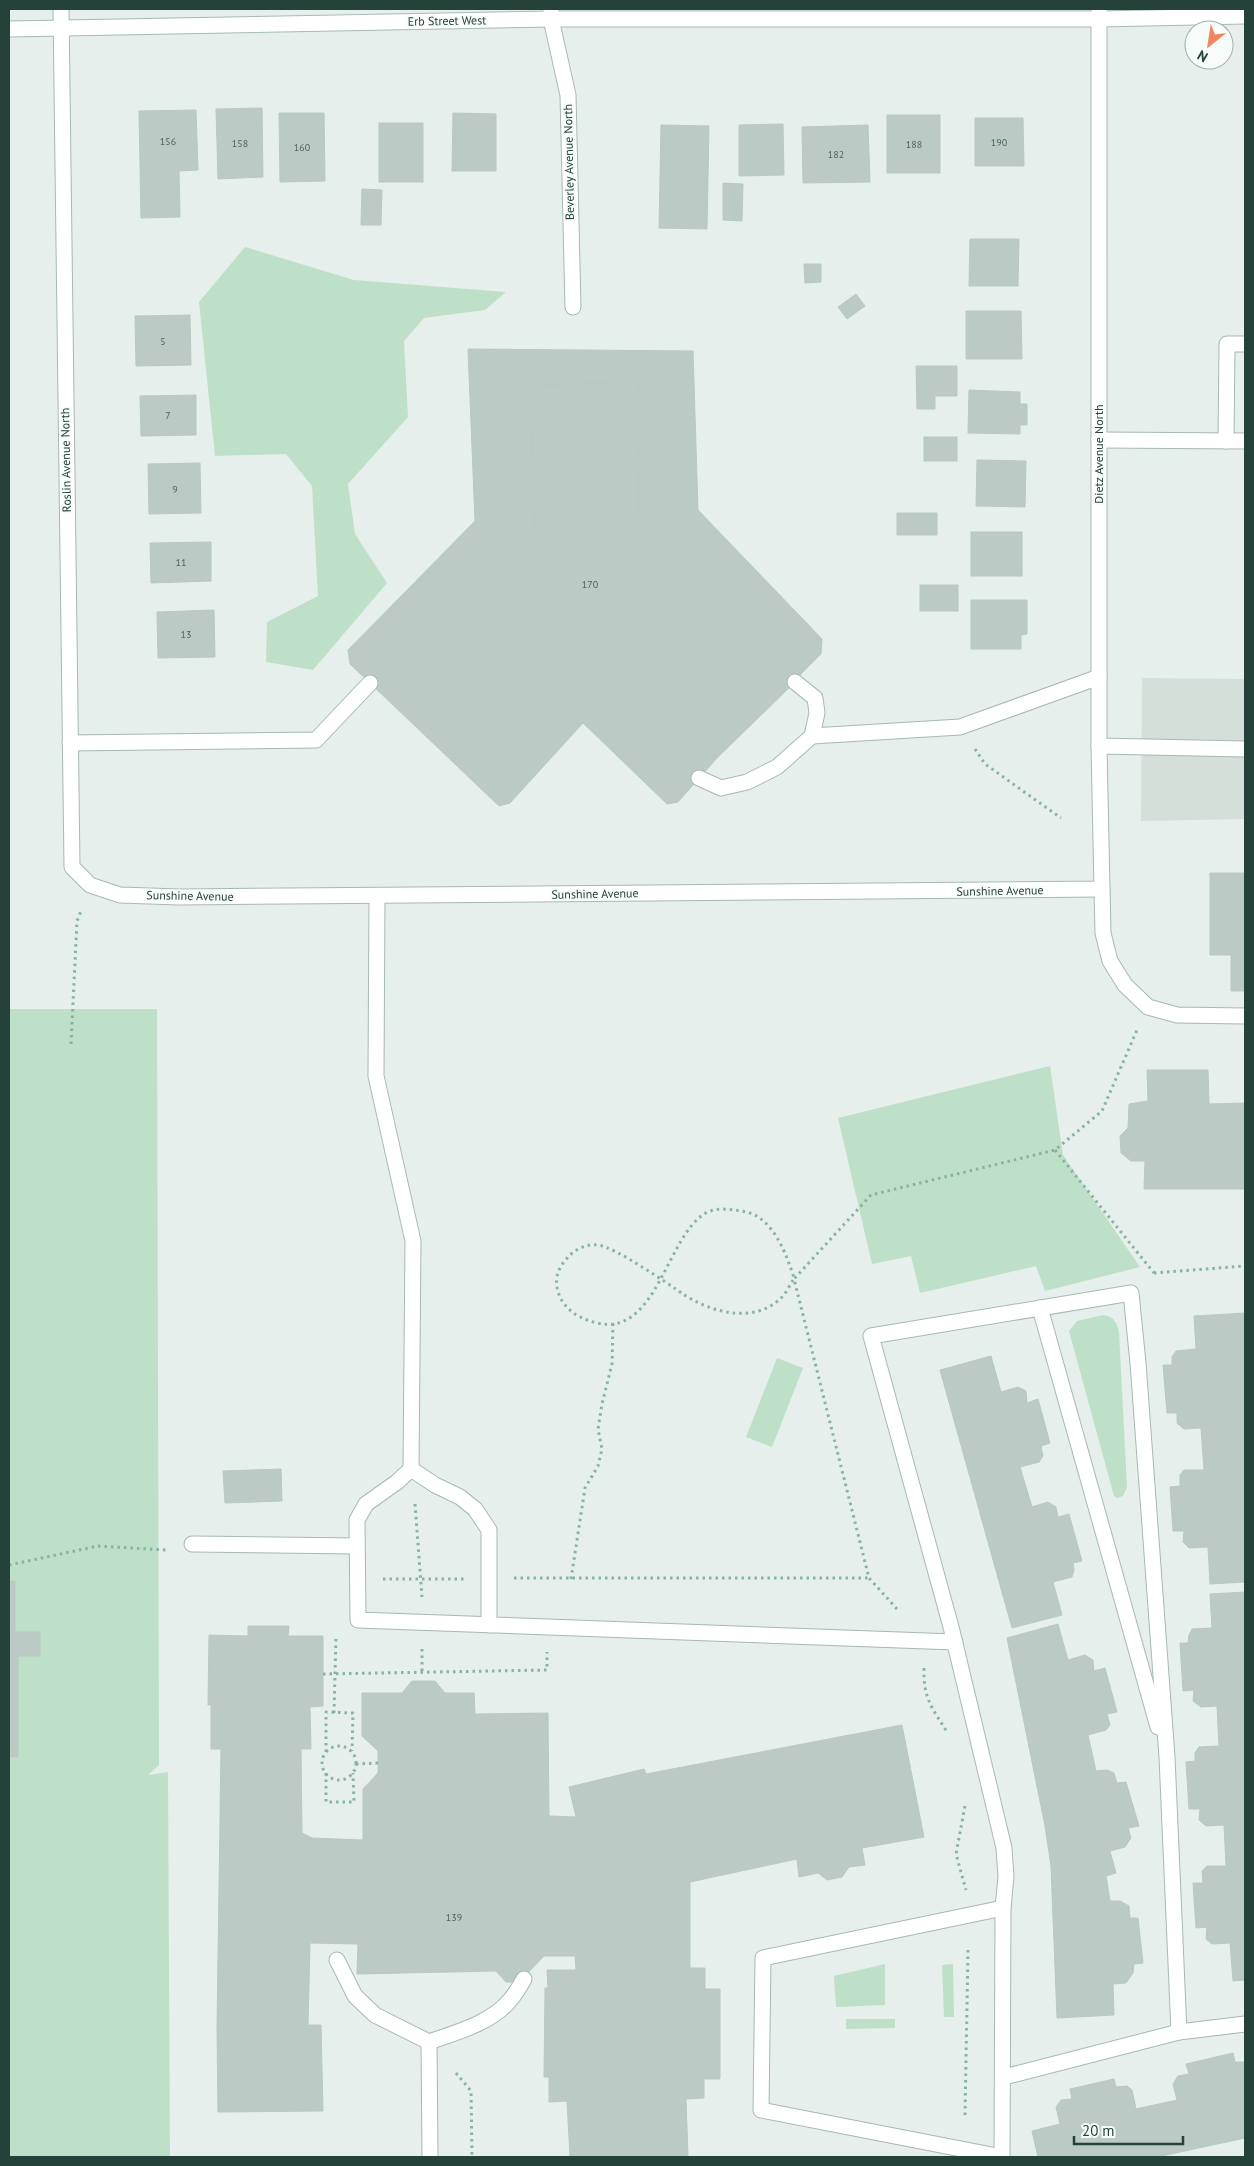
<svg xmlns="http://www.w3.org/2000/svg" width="1254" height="2166" font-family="'PT Sans',sans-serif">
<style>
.built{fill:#d4dfda}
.green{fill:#bfe0c8}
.building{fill:#bbcac4;stroke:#b8c9c2}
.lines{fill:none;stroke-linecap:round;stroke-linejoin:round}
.service-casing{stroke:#a8b8b2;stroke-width:17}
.minor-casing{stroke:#a8b8b2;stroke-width:17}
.secondary-casing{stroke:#a4bbb3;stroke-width:17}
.path{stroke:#86b3a5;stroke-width:3;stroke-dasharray:2.5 4;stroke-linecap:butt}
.service{stroke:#fff;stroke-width:15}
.minor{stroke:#fff;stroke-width:15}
.secondary{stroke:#fff;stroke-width:15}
.labels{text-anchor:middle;stroke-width:4;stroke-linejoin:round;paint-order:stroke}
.number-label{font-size:10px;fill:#4a645c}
.street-label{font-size:12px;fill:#24423a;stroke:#f7fbf9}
</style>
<rect width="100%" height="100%" fill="#e6efeb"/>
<polygon class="built" points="1142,678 1245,679 1245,819 1141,821"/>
<g class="green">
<polygon points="245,247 354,280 506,292 485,310 424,318 404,341 408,417 348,484 355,534 387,583 313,670 266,662 267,622 318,596 312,486 286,454 215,456 199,302"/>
<polygon points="9,1009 157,1009 159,1765 148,1775 168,1772 170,2157 9,2157"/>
<polygon points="1050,1066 1063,1155 1140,1267 1045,1291 1036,1266 920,1293 911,1256 872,1264 838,1118"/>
<path d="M1103 1315C1114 1317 1116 1321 1119 1332L1127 1487 1123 1496 1117 1498 1114 1496 1069 1331 1077 1321Z"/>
<polygon points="777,1358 803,1368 772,1447 746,1437"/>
<polygon points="885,1964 885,2005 836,2007 834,1976"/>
<polygon points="953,1964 954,2017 944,2017 942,1965"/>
<polygon points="846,2019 895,2019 895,2028 846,2029"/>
</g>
<g class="building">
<polygon points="262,108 263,177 218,179 216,109"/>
<polygon points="196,110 198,170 179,171 180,217 141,218 139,111"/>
<polygon points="279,113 324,113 325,181 280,182"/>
<polygon points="453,113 496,114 496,171 452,171"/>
<rect x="887" y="115" width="53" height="58"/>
<polygon points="975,118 1023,118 1024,166 975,166"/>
<rect x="379" y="123" width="44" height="59"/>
<polygon points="783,124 784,175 739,176 739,125"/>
<polygon points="661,125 709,126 707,229 659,228"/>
<polygon points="868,125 870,182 803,183 802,127"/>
<polygon points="723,183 743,184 742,221 723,220"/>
<polygon points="362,189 382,190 381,225 361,225"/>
<polygon points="970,239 1019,239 1018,286 969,286"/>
<polygon points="804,264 821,264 821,282 805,283"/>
<polygon points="856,294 865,306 847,319 838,307"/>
<polygon points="966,311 1021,311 1022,359 966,359"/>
<polygon points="190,315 191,365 136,366 135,316"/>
<polygon points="468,349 693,351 698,510 822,639 821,654 717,758 678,802 667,804 583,723 510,803 499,806 350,664 348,650 475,521"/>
<polygon points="916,366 957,366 957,396 935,396 935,409 917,409"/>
<polygon points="638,381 639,511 650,535 795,682 717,758 589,633 462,761 389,684 535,528 530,386"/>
<polygon points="969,390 1020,392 1020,404 1027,404 1027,425 1020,425 1020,434 968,433"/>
<polygon points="196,395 196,435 141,436 140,396"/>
<rect x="924" y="437" width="33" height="24"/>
<polygon points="977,460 1026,461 1025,507 976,506"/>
<polygon points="200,463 201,513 149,514 148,464"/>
<rect x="897" y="513" width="40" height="22"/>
<rect x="971" y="532" width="51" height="44"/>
<polygon points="211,542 211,581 151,583 150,543"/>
<rect x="920" y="585" width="38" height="26"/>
<polygon points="971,600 1027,600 1027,634 1021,635 1021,649 971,649"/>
<polygon points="214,610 215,657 158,658 157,612"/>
<polygon points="1210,873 1245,873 1245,991 1231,991 1231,955 1210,955"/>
<polygon points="1147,1070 1208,1070 1209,1104 1245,1103 1245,1082 1245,1189 1144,1189 1145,1161 1131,1161 1121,1153 1120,1136 1128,1128 1129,1104 1148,1101"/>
<polygon points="1245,1313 1245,1582 1210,1584 1208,1547 1189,1548 1183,1542 1184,1531 1173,1531 1170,1487 1180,1486 1180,1475 1184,1470 1204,1470 1201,1428 1184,1429 1177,1423 1177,1413 1167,1413 1163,1365 1172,1365 1172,1357 1176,1351 1196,1349 1194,1316"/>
<polygon points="991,1356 1001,1392 1018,1387 1026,1391 1027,1403 1038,1399 1050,1443 1041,1446 1043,1456 1039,1462 1020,1467 1032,1507 1048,1502 1056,1507 1058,1517 1069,1514 1082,1561 1073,1563 1074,1570 1072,1577 1053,1582 1062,1615 1012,1628 940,1370"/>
<polygon points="281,1469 282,1501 225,1503 223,1471"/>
<polygon points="9,1581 15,1581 15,1632 40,1632 40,1656 18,1656 18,1757 9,1757"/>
<polygon points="1245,1592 1245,1980 1233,1981 1230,1943 1212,1944 1206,1939 1207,1927 1196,1928 1193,1883 1203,1883 1202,1871 1207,1866 1226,1866 1224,1825 1206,1826 1199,1820 1200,1809 1189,1809 1186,1762 1195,1761 1195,1753 1199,1747 1219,1746 1217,1706 1201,1707 1193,1701 1194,1690 1183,1691 1180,1643 1188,1643 1189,1635 1192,1629 1212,1628 1210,1594"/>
<polygon points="1058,1624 1068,1660 1085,1655 1093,1660 1094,1671 1105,1668 1117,1712 1107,1714 1110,1725 1106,1730 1088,1735 1096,1771 1107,1770 1114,1773 1117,1783 1126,1782 1139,1826 1128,1828 1131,1838 1125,1847 1110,1851 1116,1873 1106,1876 1110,1901 1120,1901 1129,1906 1130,1918 1138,1918 1143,1963 1134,1964 1133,1973 1126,1983 1113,1984 1114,2015 1057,2018 1051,1866 1045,1826 1007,1638"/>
<polygon points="248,1626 289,1626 288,1636 323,1636 323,1706 310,1707 311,1749 301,1749 302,1833 312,1838 363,1840 363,1789 378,1773 378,1751 362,1736 362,1693 402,1693 412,1681 435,1681 445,1693 474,1693 475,1714 548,1713 549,1816 576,1817 569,1787 644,1769 646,1774 902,1725 924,1837 862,1848 865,1865 849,1867 842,1877 827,1880 818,1873 799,1877 797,1859 690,1882 690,1968 705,1968 705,1989 720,1989 720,2079 704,2079 704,2098 686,2099 688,2157 570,2157 567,2101 549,2102 549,2077 544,2077 545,1988 548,1988 547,1970 576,1970 575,1956 544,1956 519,1982 506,1982 496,1971 357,1974 358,1944 310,1943 308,2025 321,2025 323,2111 218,2112 217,2027 221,1749 211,1749 211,1705 208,1705 209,1635 248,1636"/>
<polygon points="1233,2053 1235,2062 1245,2062 1245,2138 1157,2157 1038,2157 1032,2131 1060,2124 1056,2107 1061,2100 1072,2099 1070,2089 1114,2079 1116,2087 1127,2086 1132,2090 1136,2109 1177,2100 1173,2084 1178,2076 1189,2074 1186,2064"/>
</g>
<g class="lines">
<defs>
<g id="service">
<polyline points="1099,440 1245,441"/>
<polyline points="1226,441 1227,344 1245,344"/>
<polyline points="795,682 815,698 817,713 812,736 960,727 1099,677"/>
<polyline points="70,743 316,740 370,683"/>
<polyline points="1099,746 1245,749"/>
<polyline points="699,778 721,788 747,782 777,767 812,736"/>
<polyline points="1102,889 1103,933 1110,961 1125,985 1148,1007 1177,1015 1245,1016"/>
<polyline points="377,896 376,1076 413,1241 411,1469"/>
<polyline points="1040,1308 1158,1727"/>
<polyline points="192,1544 357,1546"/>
<polyline points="489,1625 489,1530 475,1509 460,1497 435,1485 411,1469 397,1482 366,1504 357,1520 358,1620 955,1642"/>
<path d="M337 1960 355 1996 375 2015 429 2042C457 2032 492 2023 511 1999 516 1993 520 1986 524 1979"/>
<polyline points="429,2042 430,2157"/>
<polyline points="1004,2077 1179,2032 1245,2024"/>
<polyline points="1002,2157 1003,1908 1006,1877 1004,1848 951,1627 871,1336 1131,1293 1138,1363 1167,1757 1179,2032"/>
<polyline points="1002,2157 761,2110 763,1958 1003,1908"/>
</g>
<g id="minor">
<polyline points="61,9 72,867 90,885 120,895 179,897 1102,889 1099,746 1099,9"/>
<polyline points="551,9 551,19 568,95 573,307"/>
</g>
<polyline id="secondary" points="9,29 551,19 1099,19 1245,16"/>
</defs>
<use href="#service" class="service-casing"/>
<use href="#minor" class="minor-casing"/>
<use href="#secondary" class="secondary-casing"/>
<g class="path">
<polyline points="975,749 985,764 1061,818"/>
<polyline points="71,1044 77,921 81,911"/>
<polyline points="1055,1150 1154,1273"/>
<polyline points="1154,1273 1245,1266"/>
<path d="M793 1280C790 1285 787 1291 783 1296 756 1325 712 1313 683 1294 667 1283 615 1247 598 1245 580 1243 566 1256 559 1270 554 1281 557 1295 565 1305 573 1315 585 1320 597 1323 656 1337 666 1239 704 1214 715 1207 729 1209 741 1211 772 1214 786 1253 794 1278"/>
<polyline points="415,1504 422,1597"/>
<polyline points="9,1565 98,1546 166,1550"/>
<polyline points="514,1578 869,1578"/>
<polyline points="383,1579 464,1579"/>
<polyline points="571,1579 585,1488 598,1466 602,1449 598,1429 602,1404 612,1364 613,1323"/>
<polyline points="897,1609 869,1578 794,1279 871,1195 1055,1150 1102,1111 1137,1030"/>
<path d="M924 1668C923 1698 932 1708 947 1732"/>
<polyline points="422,1671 422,1649"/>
<polyline points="323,1674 547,1670 547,1652"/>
<polyline points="334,1713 336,1636"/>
<circle cx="339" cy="1763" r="17"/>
<polyline points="326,1752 326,1712 353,1713 352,1751"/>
<polyline points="356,1764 378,1763"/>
<polyline points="326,1773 326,1802 354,1802 353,1773"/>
<polyline points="965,1806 956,1854 966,1890"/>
<polyline points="456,2073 471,2091 472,2157"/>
<polyline points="965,2115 968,1950"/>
</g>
<use href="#service" class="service"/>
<use href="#minor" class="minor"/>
<use href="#secondary" class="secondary"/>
</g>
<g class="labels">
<g class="number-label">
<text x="168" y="145">156</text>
<text x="999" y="146">190</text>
<text x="240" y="147">158</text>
<text x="914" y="148">188</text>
<text x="302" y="151">160</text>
<text x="836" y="158">182</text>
<text x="163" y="345">5</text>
<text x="168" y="419">7</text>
<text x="175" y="493">9</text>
<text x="181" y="566">11</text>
<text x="590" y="588">170</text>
<text x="186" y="638">13</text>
<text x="454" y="1921">139</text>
</g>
<g class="street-label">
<text transform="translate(447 21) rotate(-1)" y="4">Erb Street West</text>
<text transform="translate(569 162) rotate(-91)" y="4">Beverley Avenue North</text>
<text transform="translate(1099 454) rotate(-90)" y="4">Dietz Avenue North</text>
<text transform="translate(66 460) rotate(-91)" y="4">Roslin Avenue North</text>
<text transform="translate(1000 891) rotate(-1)" y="4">Sunshine Avenue</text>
<text transform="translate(595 894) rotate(-1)" y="4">Sunshine Avenue</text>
<text transform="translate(190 896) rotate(1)" y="4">Sunshine Avenue</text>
</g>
</g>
<rect width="1254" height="2166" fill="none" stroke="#24423a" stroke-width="20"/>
<g transform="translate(1209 45) rotate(210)"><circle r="24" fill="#f7fbf9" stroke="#a3b1ad"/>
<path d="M0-4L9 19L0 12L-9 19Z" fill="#f4845f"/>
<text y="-8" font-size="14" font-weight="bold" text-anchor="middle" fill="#24423a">N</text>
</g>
<path d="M1074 2136v8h109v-8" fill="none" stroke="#24423a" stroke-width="2.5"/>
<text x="1082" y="2136" font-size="15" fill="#24423a" stroke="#f7fbf9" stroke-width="4" paint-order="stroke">20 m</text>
</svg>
